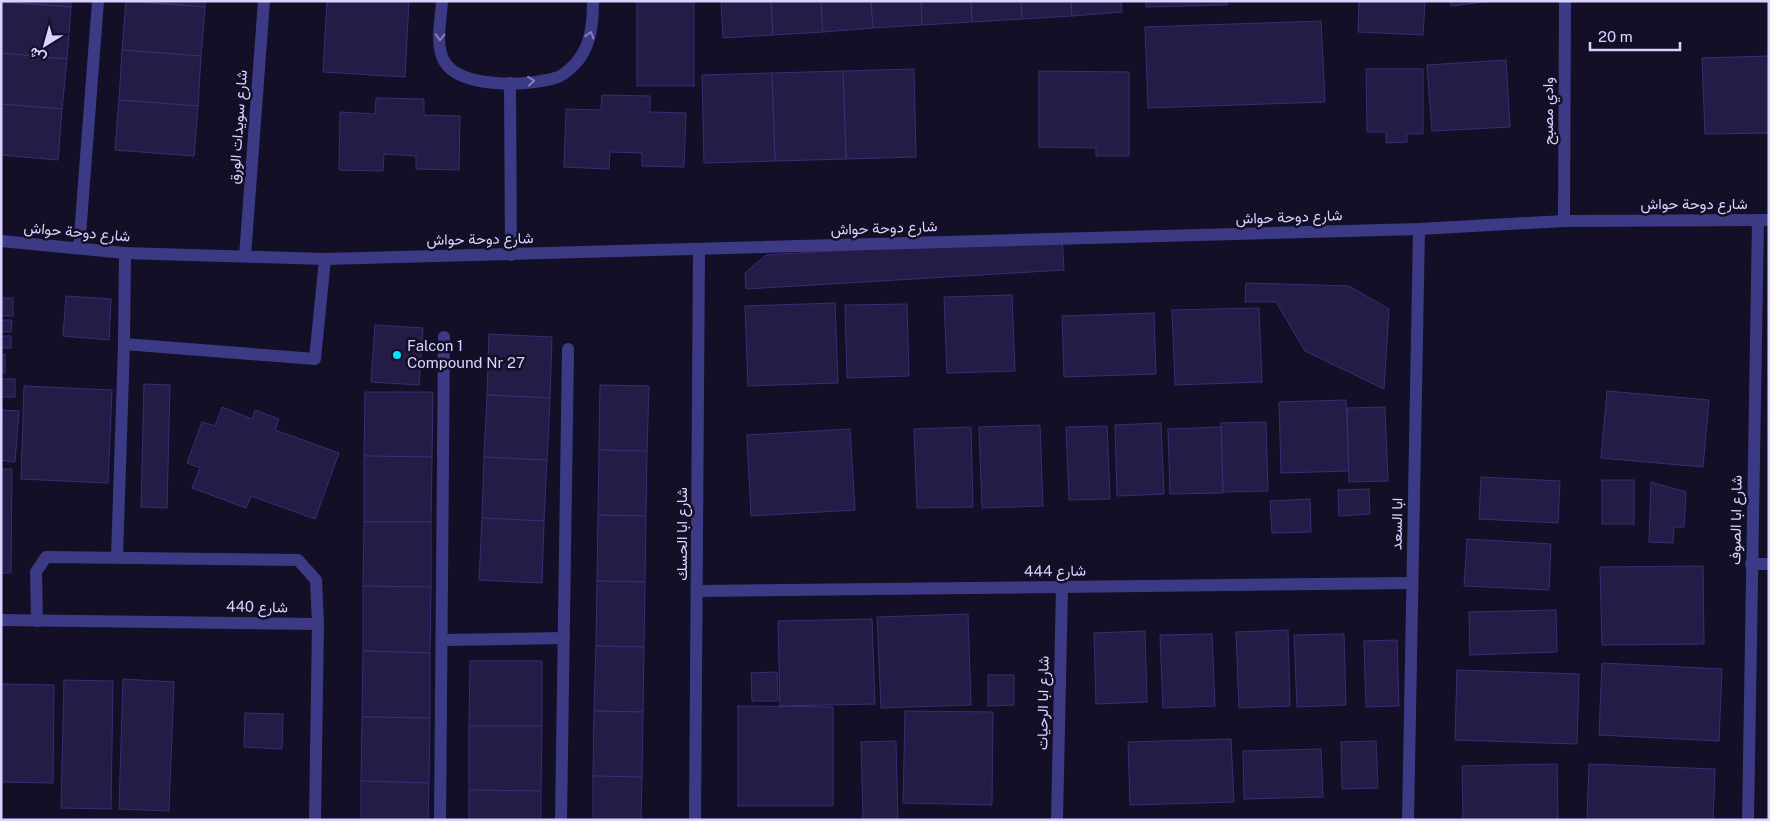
<svg xmlns="http://www.w3.org/2000/svg" width="1770" height="821" font-family="'Public Sans',Vazirmatn,sans-serif">
<style>
.building{fill:#241b47;stroke:#3b2d73}
.lines{fill:none;stroke-linecap:round;stroke-linejoin:round}
.service{stroke:#3d3a85;stroke-width:12}
.minor{stroke:#3d3a85;stroke-width:12}
.oneway{stroke:#837fbc}
.poi-dot{fill:#00e5ff;stroke:#130f26;stroke-width:2}
.labels{text-anchor:middle;stroke-width:5;stroke-linejoin:round;paint-order:stroke}
.street-label{font-size:15px;fill:#d9d4ff;stroke:#130f26}
.poi-label{font-size:15px;fill:#d9d4ff;stroke:#130f26;text-anchor:start}
</style>
<rect width="100%" height="100%" fill="#130f26"/>
<g class="building">
<polygon points="1,1 71,1 71,7"/>
<polygon points="126,1 205,7 201,56 122,50"/>
<polygon points="137,1 205,1 205,7"/>
<polygon points="327,1 409,1 405,77 323,72"/>
<rect x="637" y="1" width="57" height="85"/>
<polygon points="721,1 771,1 773,35 723,38"/>
<polygon points="771,1 821,1 823,32 773,35"/>
<polygon points="821,1 871,1 873,28 823,32"/>
<polygon points="871,1 921,1 922,25 873,28"/>
<polygon points="921,1 971,1 972,22 922,25"/>
<polygon points="971,1 1021,1 1022,19 972,22"/>
<polygon points="1021,1 1071,1 1072,16 1022,19"/>
<polygon points="1071,1 1121,1 1122,12 1072,16"/>
<polygon points="1146,1 1227,1 1227,5 1146,7"/>
<polygon points="1359,1 1425,1 1423,35 1358,32"/>
<polygon points="1451,1 1493,1 1451,6"/>
<polygon points="1,2 71,7 67,59 1,53"/>
<polygon points="1321,21 1325,102 1148,108 1145,27"/>
<polygon points="122,50 201,56 198,106 119,100"/>
<polygon points="1,53 67,59 62,109 1,104"/>
<polygon points="1769,56 1769,133 1705,134 1702,58"/>
<polygon points="1506,60 1510,127 1432,131 1427,65"/>
<polygon points="914,69 916,157 846,159 843,71"/>
<polygon points="1366,69 1423,69 1423,134 1407,134 1407,142 1386,143 1386,132 1367,132"/>
<polygon points="843,71 846,159 775,161 772,73"/>
<polygon points="1039,71 1129,72 1129,156 1096,156 1096,148 1039,147"/>
<polygon points="772,73 775,161 704,163 702,75"/>
<polygon points="602,95 650,96 650,112 686,113 684,167 642,166 642,153 610,152 609,169 564,167 566,109 601,110"/>
<polygon points="376,98 424,99 424,115 460,116 459,170 416,169 416,156 384,154 383,171 339,170 340,112 375,114"/>
<polygon points="119,100 198,106 194,156 115,150"/>
<polygon points="1,104 62,109 58,160 1,155"/>
<polygon points="1062,237 1064,270 746,289 745,273 766,255"/>
<polygon points="1246,283 1349,286 1389,309 1384,389 1305,351 1276,302 1245,302"/>
<polygon points="1012,295 1015,371 947,373 944,297"/>
<polygon points="66,296 111,299 109,340 63,336"/>
<rect x="1" y="298" width="12" height="18"/>
<polygon points="835,303 838,383 748,386 745,306"/>
<polygon points="907,304 909,376 847,378 845,305"/>
<polygon points="1259,308 1262,382 1175,385 1172,310"/>
<polygon points="1154,313 1156,374 1064,377 1062,316"/>
<polygon points="1,320 12,320 11,332 1,332"/>
<polygon points="375,325 423,328 419,385 371,382"/>
<polygon points="489,334 552,337 550,398 487,395"/>
<rect x="1" y="336" width="10" height="12"/>
<rect x="1" y="354" width="4" height="19"/>
<rect x="1" y="379" width="14" height="18"/>
<polygon points="144,384 170,385 167,508 141,507"/>
<polygon points="600,385 649,386 647,451 599,450"/>
<polygon points="24,386 112,390 108,483 21,479"/>
<polygon points="1607,391 1709,400 1703,467 1601,458"/>
<polygon points="365,392 433,392 432,457 364,456"/>
<polygon points="487,395 550,398 547,460 484,457"/>
<polygon points="1346,400 1349,471 1281,473 1279,402"/>
<polygon points="222,407 252,419 255,410 279,419 275,430 339,453 315,519 251,496 246,508 192,488 200,468 187,463 202,422 215,426"/>
<polygon points="1385,407 1388,481 1349,482 1347,408"/>
<polygon points="2,410 19,411 15,462 1,460"/>
<polygon points="1266,422 1268,491 1223,492 1221,423"/>
<polygon points="1161,423 1164,494 1117,496 1115,425"/>
<polygon points="1040,425 1043,506 982,508 979,427"/>
<polygon points="1107,426 1110,499 1069,500 1066,427"/>
<polygon points="971,427 973,507 917,508 914,429"/>
<polygon points="1221,427 1223,493 1170,494 1168,429"/>
<polygon points="850,429 855,510 751,516 747,435"/>
<polygon points="599,450 647,451 646,516 598,515"/>
<polygon points="364,456 432,457 431,522 364,522"/>
<polygon points="484,457 547,460 544,521 482,518"/>
<polygon points="1,469 12,469 11,573 1,573"/>
<polygon points="1481,477 1560,481 1558,523 1479,519"/>
<rect x="1602" y="480" width="32" height="44"/>
<polygon points="1651,482 1686,492 1684,527 1674,527 1673,543 1649,542"/>
<polygon points="1369,489 1370,514 1339,516 1338,490"/>
<polygon points="1310,499 1311,532 1272,533 1270,501"/>
<polygon points="598,515 646,516 645,582 597,581"/>
<polygon points="482,518 544,521 542,583 479,580"/>
<polygon points="364,522 431,522 431,587 363,586"/>
<polygon points="1467,539 1551,544 1549,590 1464,586"/>
<polygon points="1703,566 1704,644 1602,645 1600,567"/>
<polygon points="597,581 645,582 644,647 596,646"/>
<polygon points="363,586 431,587 430,653 363,651"/>
<polygon points="1556,610 1557,652 1470,655 1469,612"/>
<polygon points="968,614 971,705 881,708 877,617"/>
<polygon points="872,619 875,704 780,706 778,621"/>
<polygon points="1288,630 1290,706 1239,708 1236,632"/>
<polygon points="1145,631 1147,702 1096,704 1094,633"/>
<polygon points="1212,634 1215,706 1163,708 1160,635"/>
<polygon points="1344,634 1346,705 1297,707 1294,635"/>
<polygon points="1397,640 1399,706 1366,707 1364,641"/>
<polygon points="596,646 644,647 643,712 594,711"/>
<polygon points="363,651 430,653 430,718 362,717"/>
<polygon points="470,661 542,661 542,726 469,726"/>
<polygon points="1602,663 1722,669 1719,741 1599,735"/>
<polygon points="1457,670 1579,674 1577,744 1455,740"/>
<polygon points="777,672 778,701 752,701 751,673"/>
<polygon points="988,675 1014,675 1014,705 988,706"/>
<polygon points="123,679 174,682 169,811 119,809"/>
<polygon points="64,680 113,681 111,809 61,808"/>
<polygon points="1,684 54,685 53,783 1,782"/>
<polygon points="738,706 833,707 833,806 738,806"/>
<polygon points="594,711 643,712 642,777 593,776"/>
<polygon points="905,711 993,712 992,805 903,803"/>
<polygon points="245,713 283,714 282,749 244,747"/>
<polygon points="362,717 430,718 429,783 361,781"/>
<polygon points="469,726 542,726 541,791 469,790"/>
<polygon points="1231,739 1234,802 1130,805 1128,742"/>
<polygon points="896,741 898,820 863,820 861,742"/>
<polygon points="1376,741 1378,788 1342,789 1341,742"/>
<polygon points="1321,749 1323,797 1244,799 1243,751"/>
<polygon points="1557,764 1558,820 1463,820 1462,766"/>
<polygon points="1589,764 1715,769 1713,820 1587,820"/>
<polygon points="593,776 642,777 641,820 593,820"/>
<polygon points="361,781 429,783 428,820 361,820"/>
<polygon points="469,790 541,791 541,820 469,820"/>
</g>
<g class="lines">
<g class="service">
<path d="M442 1C441 20 435 45 444 61 460 89 528 86 555 78 561 77 570 69 574 65 591 48 593 24 593 1"/>
<polyline points="510,83 511,255"/>
<polyline points="79,248 98,1"/>
<polyline points="124,344 315,359 325,259"/>
<polyline points="117,557 124,344 125,253"/>
<polyline points="37,621 36,572 46,557 298,560 316,580 318,624"/>
<polyline points="443,640 564,638"/>
<polyline points="440,820 444,337"/>
<polyline points="561,820 568,349"/>
</g>
<g class="minor">
<polyline points="1564,221 1565,1"/>
<polyline points="1,241 125,253 325,259 1419,229 1564,221 1769,220"/>
<polyline points="245,256 264,1"/>
<polyline points="1751,564 1769,564"/>
<polyline points="698,591 1412,583"/>
<polyline points="1,620 318,624 315,820"/>
<polyline points="695,820 699,249"/>
<polyline points="1057,820 1062,587"/>
<polyline points="1408,820 1419,229"/>
<polyline points="1748,820 1758,220"/>
</g>
</g>
<defs><path id="oneway-chevron" d="M-2-3.5L2.5 0L-2 3.5" fill="none" stroke-width="1.6" stroke-linecap="round" stroke-linejoin="round" transform="scale(1.25)"/></defs>
<g class="oneway">
<use href="#oneway-chevron" transform="translate(590 35) rotate(-74)"/>
<use href="#oneway-chevron" transform="translate(440 37) rotate(91)"/>
<use href="#oneway-chevron" transform="translate(531 81) rotate(-6)"/>
</g>
<circle class="poi-dot" cx="397" cy="355" r="5"/>
<g class="labels">
<g class="street-label">
<text transform="translate(1548 111) rotate(-90)" y="5">وادي مصبح</text>
<text transform="translate(238 127) rotate(-86)" y="5">شارع سويدات الورق</text>
<text x="1694" y="209">شارع دوحة حواش</text>
<text transform="translate(1289 217) rotate(-2)" y="5">شارع دوحة حواش</text>
<text transform="translate(884 228) rotate(-2)" y="5">شارع دوحة حواش</text>
<text transform="translate(77 232) rotate(5)" y="5">شارع دوحة حواش</text>
<text transform="translate(480 239) rotate(-1)" y="5">شارع دوحة حواش</text>
<text transform="translate(1736 520) rotate(-89)" y="5">شارع ابا الصوف</text>
<text transform="translate(1397 524) rotate(-89)" y="5">ابا السعد</text>
<text transform="translate(682 534) rotate(-90)" y="5">شارع ابا الحسك</text>
<text transform="translate(1055 571) rotate(-1)" y="5">شارع 444</text>
<text transform="translate(257 607) rotate(1)" y="5">شارع 440</text>
<text transform="translate(1043 703) rotate(-89)" y="5">شارع ابا الرحيات</text>
</g>
<g class="poi-label">
<text x="407" y="351">Falcon 1<tspan x="407" dy="17">Compound Nr 27</tspan></text>
</g>
</g>
<rect width="1770" height="821" fill="none" stroke="#d9d4ff" stroke-width="5"/>
<g transform="translate(45 45) rotate(217)" stroke="#130f26" stroke-width="4" paint-order="stroke">
<path d="M0-4L9 19L0 12L-9 19Z" fill="#d9d4ff"/>
<text y="-8" font-size="14" font-weight="bold" text-anchor="middle" fill="#d9d4ff">ش</text>
</g>
<path d="M1590 42v8h90v-8" fill="none" stroke="#d9d4ff" stroke-width="2.5"/>
<text x="1598" y="42" font-size="15" fill="#d9d4ff" stroke="#130f26" stroke-width="4" paint-order="stroke">20 m</text>
</svg>
